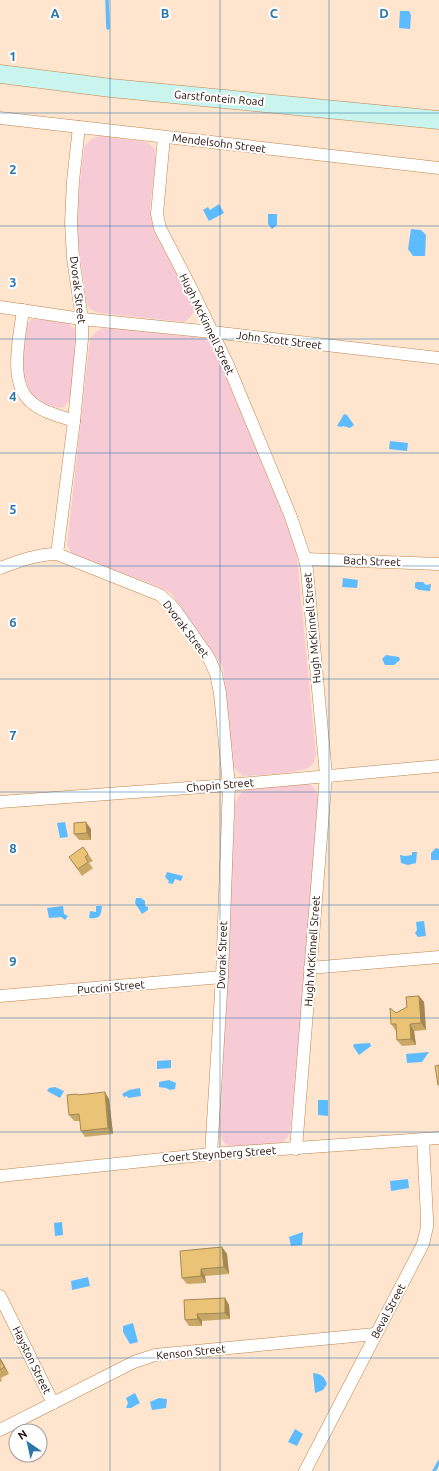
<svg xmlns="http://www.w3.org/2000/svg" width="439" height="1471" font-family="Ubuntu,sans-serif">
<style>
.green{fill:#f7cbd6}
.water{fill:#5dbbff}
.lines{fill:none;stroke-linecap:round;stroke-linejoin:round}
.stream{stroke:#5dbbff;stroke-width:3.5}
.minor-casing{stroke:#c1854c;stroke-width:13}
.secondary-casing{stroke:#c1854c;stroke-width:19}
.minor{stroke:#fff;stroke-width:12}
.secondary{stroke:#caf5ef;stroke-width:18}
.wall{fill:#c9a866}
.shaded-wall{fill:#a48853}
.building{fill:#eac377;stroke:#a48853}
.grid{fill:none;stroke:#2c77aa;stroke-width:1;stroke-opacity:0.55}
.labels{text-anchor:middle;stroke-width:4;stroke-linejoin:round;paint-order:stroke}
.street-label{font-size:11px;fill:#220b00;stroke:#fff}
.grid-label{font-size:13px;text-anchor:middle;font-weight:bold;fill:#2c77aa;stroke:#fff;stroke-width:4;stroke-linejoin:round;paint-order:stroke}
</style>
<rect width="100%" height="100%" fill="#ffe4ce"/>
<g class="green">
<path d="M100 136 147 142 154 148 156 159 150 207 151 218 154 231 193 305C195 313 191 318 184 322L99 313 90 309 87 304 78 243 77 209 84 147 91 139Z"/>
<polygon points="32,319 66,322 74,328 76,334 71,394 68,402 64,407 60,408 37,402 30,392 24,376 23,354 27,325"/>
<path d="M107 327 201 338 206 339 213 346 296 546 316 755C315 759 314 764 311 766 302 774 256 775 243 776L234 768 233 765 223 667 171 593 160 587 72 554 67 545 90 339C95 332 99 329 107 327Z"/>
<path d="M307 783 313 787 319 796 307 952 290 1133C287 1138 284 1142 278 1144 272 1145 235 1149 230 1147 223 1144 220 1136 220 1129L235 803C238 796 241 791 248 788Z"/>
</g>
<g class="water">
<polygon points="400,11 409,11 411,15 410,29 399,28"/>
<polygon points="219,204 224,213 209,221 203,210 208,207 210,210"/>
<polygon points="268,214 277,214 277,225 272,229 268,224"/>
<polygon points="411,229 421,230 426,235 425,256 413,256 408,249"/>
<polygon points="344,414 347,415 354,425 350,428 343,426 341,427 337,426"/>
<polygon points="390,441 408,443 407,451 389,449"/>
<polygon points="343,578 358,580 357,588 342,587"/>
<polygon points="417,582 423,582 426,585 431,584 430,591 419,590 415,588 415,583"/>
<polygon points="386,655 399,657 400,660 394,665 385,665 382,659"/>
<polygon points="65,822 68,837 60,838 57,823"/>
<polygon points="436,848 439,849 439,860 431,860 431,853"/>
<polygon points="412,852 417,852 416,863 408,865 401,863 400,855 405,856 412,855"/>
<polygon points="167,872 183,876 181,881 175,879 173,884 168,883 169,881 165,877"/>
<polygon points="136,898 141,898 145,901 145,906 148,907 148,910 142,914 135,903"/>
<polygon points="63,906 64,914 68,916 65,920 61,917 49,918 47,908"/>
<path d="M96 906H102C101 916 100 919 89 918L90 911 96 912Z"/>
<polygon points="424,921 426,936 418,937 415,933 417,930 416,922"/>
<polygon points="370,1043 371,1046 359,1055 353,1046 354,1044"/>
<polygon points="429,1052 422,1062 407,1063 406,1054"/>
<polygon points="171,1060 171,1068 157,1069 157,1061"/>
<polygon points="169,1080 176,1083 175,1089 170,1090 166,1088 159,1087 159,1082"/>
<polygon points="55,1087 64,1091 60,1098 47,1091 49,1088"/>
<polygon points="140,1088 141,1096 128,1098 127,1096 124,1097 122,1094 129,1090"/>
<polygon points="318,1100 328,1100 328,1116 318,1115"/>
<polygon points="408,1179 409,1188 391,1191 390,1181"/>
<polygon points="62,1222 63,1235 55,1236 54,1223"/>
<polygon points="303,1232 302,1245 291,1246 289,1237"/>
<polygon points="88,1277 90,1286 72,1290 71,1281"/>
<polygon points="133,1323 138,1342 130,1344 123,1332 123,1326"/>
<path d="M313 1373C321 1374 324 1376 327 1384L323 1390 315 1393Z"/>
<polygon points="135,1393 140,1403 131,1408 126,1408 128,1403 126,1398"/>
<polygon points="159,1398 167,1399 166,1408 152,1410 150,1402"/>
<polygon points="295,1429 303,1434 297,1446 288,1442"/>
</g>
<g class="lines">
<g class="stream">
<polyline points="107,0 108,28"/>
<polyline points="434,1471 439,1462"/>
</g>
<defs>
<g id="minor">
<polyline points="0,118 439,168"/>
<polyline points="164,137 157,214 160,228 191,288 228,365 291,517 305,559 307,570 326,775 296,1149"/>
<polyline points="0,307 82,319 212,332 439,358"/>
<path d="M23 310C20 335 8 382 30 401 41 412 60 416 74 421"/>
<polyline points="57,554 74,421 82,339 82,319 73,258 71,223 73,181 79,127"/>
<polyline points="305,559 439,564"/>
<path d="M0 568C19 561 37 554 57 554L160 595 170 604 176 611 209 658 216 674 220 693 229 785 222 977 211 1154"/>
<polyline points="0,802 229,785 439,766"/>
<polyline points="310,968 439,957"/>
<polyline points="0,996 222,977"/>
<polyline points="0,1176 211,1154 439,1138"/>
<polyline points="0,1296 53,1403"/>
<polyline points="0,1430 134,1362 155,1355 375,1334"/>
<polyline points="305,1471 423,1244 427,1227 427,1218 423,1140"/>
</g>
<polyline id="secondary" points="0,74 111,88 439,120"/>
</defs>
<use href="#minor" class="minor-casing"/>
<use href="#secondary" class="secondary-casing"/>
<use href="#minor" class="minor"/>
<use href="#secondary" class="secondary"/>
</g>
<g class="wall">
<polygon points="91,829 91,840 79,840 74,834"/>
<polygon points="83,847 93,861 89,863 93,868 82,876 69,857"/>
<polygon points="419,996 424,1002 426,1030 414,1031 416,1045 402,1046 397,1040 396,1030 396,1031 391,1024 396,1013 407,1007"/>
<polygon points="79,1095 109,1099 113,1134 85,1137 81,1131 80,1121 74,1121 69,1115"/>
<polygon points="222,1247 227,1254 229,1274 205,1276 206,1283 187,1284 182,1278"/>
<polygon points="225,1298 229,1305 230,1319 202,1321 202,1326 189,1326 185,1320"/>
<polygon points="0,1358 9,1374 1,1378 2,1381 0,1382"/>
</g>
<g class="shaded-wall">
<polygon points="86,822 91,829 91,840 87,833"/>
<polygon points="419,996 424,1002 426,1030 421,1023"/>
<polygon points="410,1024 414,1031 416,1045 411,1039"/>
<polygon points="105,1092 109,1099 113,1134 108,1128"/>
<polygon points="222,1247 227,1254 229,1274 224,1267"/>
<polygon points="201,1269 205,1276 206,1283 201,1276"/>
<polygon points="225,1298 229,1305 230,1319 225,1313"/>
<polygon points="197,1314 202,1321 202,1326 198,1319"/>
<polygon points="0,1358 2,1361 9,1374 4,1367"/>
</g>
<g class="building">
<polygon points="86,822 87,833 74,834 74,823"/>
<polygon points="83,847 88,854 85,857 88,862 78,869 69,857"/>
<polygon points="419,996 421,1023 410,1024 411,1039 397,1040 396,1024 391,1024 390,1008 396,1013 407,1007 406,997"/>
<polygon points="439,1065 439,1085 438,1085 435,1066"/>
<polygon points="105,1092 108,1128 81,1131 79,1114 69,1115 67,1095 77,1094 78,1095"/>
<polygon points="222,1247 224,1267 201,1269 201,1276 182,1278 180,1251"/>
<polygon points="225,1298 225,1313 197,1314 198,1319 185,1320 184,1300"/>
<polygon points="0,1359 4,1367 0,1370"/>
</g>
<path class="grid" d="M110 0V1471M220 0V1471M329 0V1471M0 113H439M0 226H439M0 339H439M0 453H439M0 566H439M0 679H439M0 792H439M0 905H439M0 1018H439M0 1132H439M0 1245H439M0 1358H439"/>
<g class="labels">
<g class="street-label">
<text transform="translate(219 98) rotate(5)" y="4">Garstfontein Road</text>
<text transform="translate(219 143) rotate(7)" y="4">Mendelsohn Street</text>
<text transform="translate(78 290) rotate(83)" y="4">Dvorak Street</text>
<text transform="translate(207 324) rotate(64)" y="4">Hugh McKinnell Street</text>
<text transform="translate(279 340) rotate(7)" y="4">John Scott Street</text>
<text transform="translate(372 561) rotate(2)" y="4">Bach Street</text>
<text transform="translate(312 628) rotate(-95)" y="4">Hugh McKinnell Street</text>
<text transform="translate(186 629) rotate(53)" y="4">Dvorak Street</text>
<text transform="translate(220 785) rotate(-5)" y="4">Chopin Street</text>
<text transform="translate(312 951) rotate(-86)" y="4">Hugh McKinnell Street</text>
<text transform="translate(222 955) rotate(-88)" y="4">Dvorak Street</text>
<text transform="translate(111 987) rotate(-5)" y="4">Puccini Street</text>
<text transform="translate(219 1154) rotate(-4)" y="4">Coert Steynberg Street</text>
<text transform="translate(388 1311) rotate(-62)" y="4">Beval Street</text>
<text transform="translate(191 1352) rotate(-6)" y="4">Kenson Street</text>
<text transform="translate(32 1360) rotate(64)" y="4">Hayston Street</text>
</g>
</g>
<g class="grid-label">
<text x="55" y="18">A</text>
<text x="165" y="18">B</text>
<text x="274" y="18">C</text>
<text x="384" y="18">D</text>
<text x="13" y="61">1</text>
<text x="13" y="174">2</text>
<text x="13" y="287">3</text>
<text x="13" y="401">4</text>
<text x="13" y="514">5</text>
<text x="13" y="627">6</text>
<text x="13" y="740">7</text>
<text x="13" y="853">8</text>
<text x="13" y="966">9</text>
</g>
<g transform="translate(28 1443) rotate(326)"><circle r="19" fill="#ffffff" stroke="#a79d99"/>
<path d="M0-3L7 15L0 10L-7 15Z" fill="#2c77aa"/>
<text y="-6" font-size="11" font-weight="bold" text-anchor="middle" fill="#220b00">N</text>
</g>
</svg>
